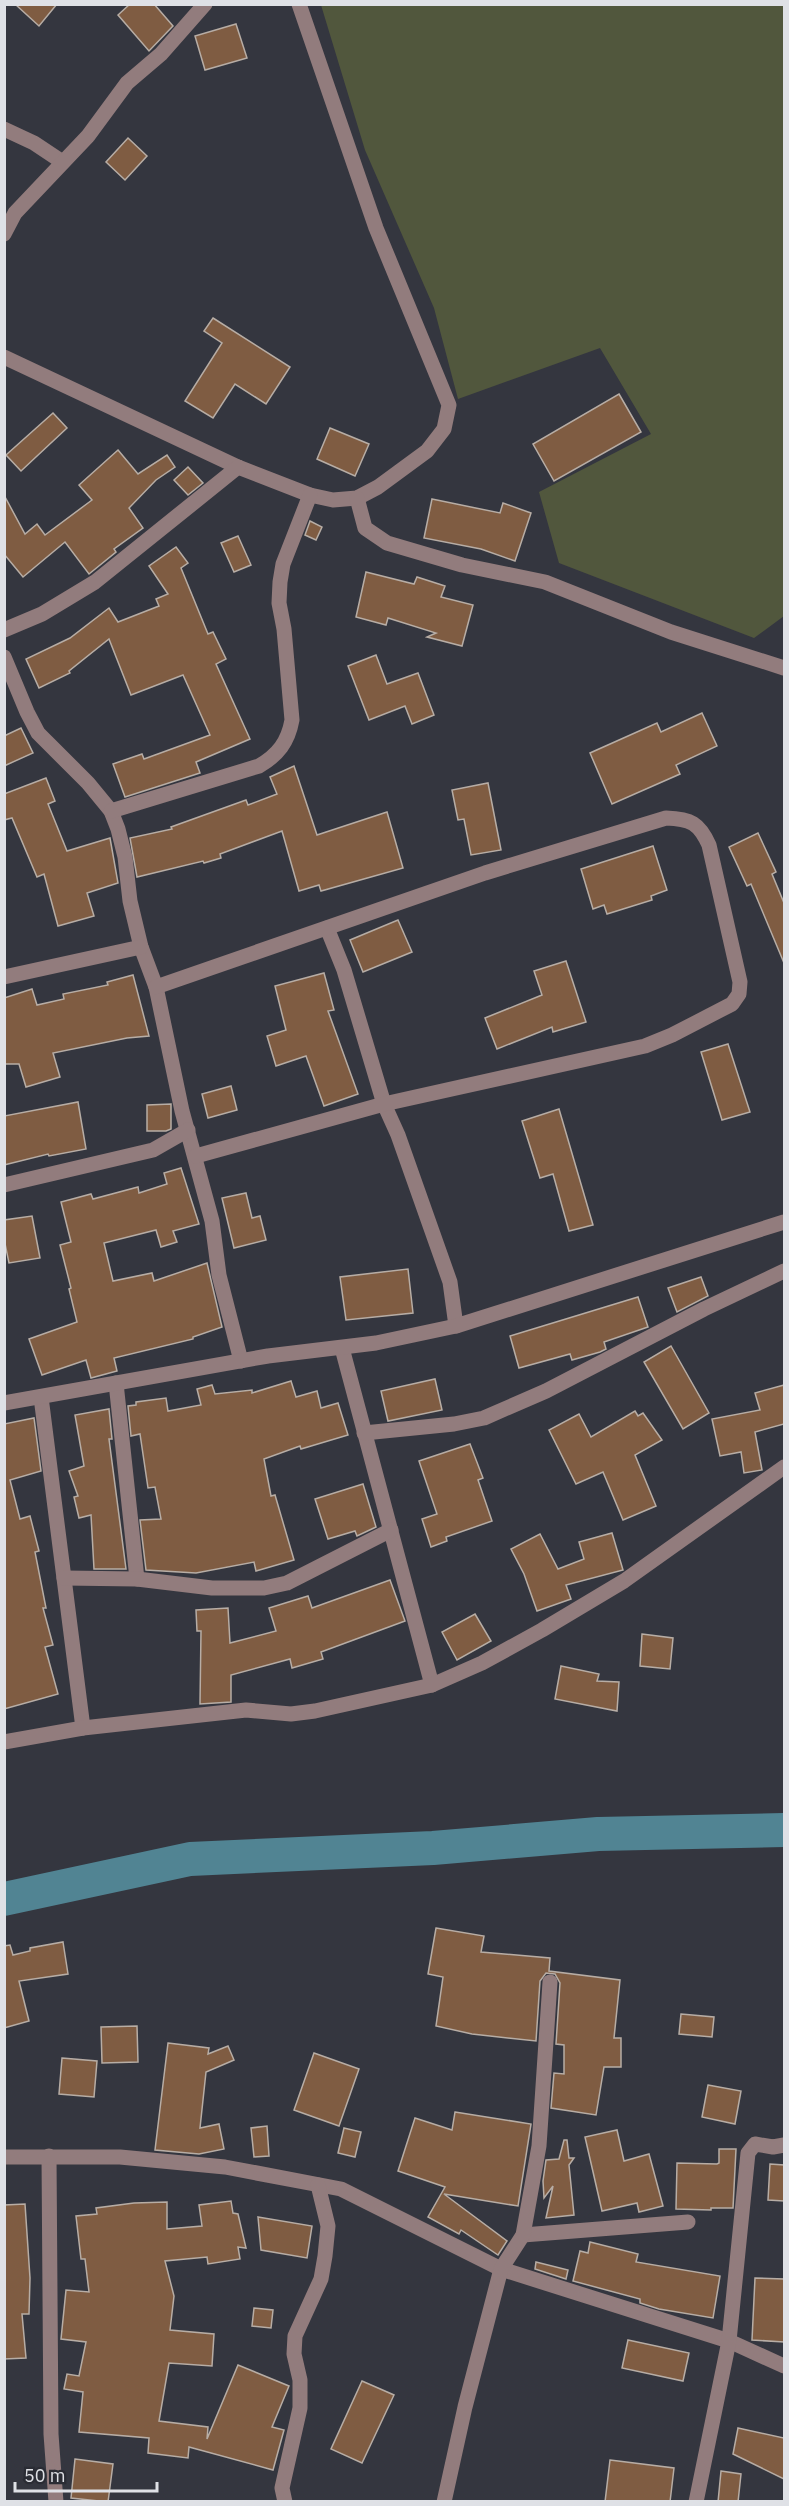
<svg xmlns="http://www.w3.org/2000/svg" width="789" height="2506" font-family="'IBM Plex Sans',sans-serif">
<style>
.green{fill:#51573d}
.lines{fill:none;stroke-linecap:round;stroke-linejoin:round}
.river{stroke:#518493;stroke-width:34}
.building{fill:#7f5c42;stroke:#b7ada5;stroke-width:1.5}
.minor{stroke:#927c7d;stroke-width:15}
</style>
<rect width="100%" height="100%" fill="#34363f"/>
<polygon class="green" points="321,5 784,5 784,616 754,638 559,563 539,492 651,434 600,348 458,399 434,308 365,150"/>
<g class="lines">
<polyline class="river" points="4,1899 190,1859 433,1848 598,1834 784,1830"/>
</g>
<g class="building">
<polygon points="15,4 57,4 39,26"/>
<polygon points="130,4 154,4 173,26 149,51 118,15"/>
<polygon points="236,24 247,58 205,70 195,36"/>
<polygon points="128,138 147,156 125,180 106,162"/>
<polygon points="213,318 290,367 266,404 235,384 213,418 185,401 222,343 204,331"/>
<polygon points="619,394 641,432 554,481 533,444"/>
<polygon points="53,413 67,428 21,471 6,455"/>
<polygon points="330,428 369,444 355,476 317,459"/>
<polygon points="118,450 138,474 167,455 175,467 156,480 129,508 143,528 114,549 116,552 89,574 65,542 23,577 4,554 4,495 25,534 37,524 45,535 92,500 79,485"/>
<polygon points="188,467 203,483 188,495 174,480"/>
<polygon points="432,499 500,513 503,503 531,513 515,561 481,549 424,538"/>
<polygon points="310,521 322,527 316,540 305,535"/>
<polygon points="238,536 251,565 234,572 221,543"/>
<polygon points="176,547 188,563 181,568 208,634 213,632 226,659 216,664 250,739 196,762 200,773 125,797 113,764 142,754 144,759 210,735 183,675 131,695 109,639 69,671 70,673 39,688 26,659 70,638 109,608 118,622 159,606 156,599 168,594 149,566"/>
<polygon points="366,572 414,584 417,577 445,586 441,597 473,605 462,646 427,637 436,633 388,618 386,625 356,617"/>
<polygon points="376,655 387,684 418,673 434,715 412,724 405,706 369,720 348,666"/>
<polygon points="702,713 717,746 676,765 680,774 612,804 590,753 657,723 661,732"/>
<polygon points="21,728 33,753 4,766 4,736"/>
<polygon points="294,766 317,835 387,812 403,868 321,891 319,885 299,891 282,831 220,854 221,858 204,863 203,861 137,877 130,838 172,829 171,827 246,800 248,805 277,794 270,777"/>
<polygon points="46,778 55,801 48,804 67,851 110,838 118,883 87,893 94,916 58,926 44,874 37,877 12,818 4,820 4,794"/>
<polygon points="488,783 501,850 471,855 464,819 458,820 452,790"/>
<polygon points="758,833 776,872 772,874 784,903 784,963 751,884 747,886 729,847"/>
<polygon points="653,846 667,890 651,896 652,900 607,914 604,905 593,909 581,869"/>
<polygon points="398,920 412,952 363,972 350,940"/>
<polygon points="566,961 586,1022 553,1032 552,1027 497,1049 485,1018 542,995 534,971"/>
<polygon points="324,973 334,1010 328,1011 358,1094 324,1106 306,1056 276,1066 267,1036 286,1030 275,986"/>
<polygon points="133,975 149,1036 127,1038 53,1053 60,1077 26,1087 19,1064 4,1064 4,998 32,989 37,1005 64,999 63,994 108,985 107,982"/>
<polygon points="728,1044 750,1112 722,1120 701,1052"/>
<polygon points="231,1086 237,1110 208,1118 202,1094"/>
<polygon points="78,1102 86,1149 49,1156 48,1154 4,1165 4,1116"/>
<polygon points="171,1104 171,1129 166,1131 147,1131 147,1105"/>
<polygon points="559,1109 593,1225 569,1231 553,1174 540,1178 522,1121"/>
<polygon points="181,1168 199,1224 173,1231 177,1242 161,1247 156,1230 104,1243 113,1281 152,1273 154,1281 207,1263 222,1327 193,1337 193,1339 114,1358 117,1371 91,1378 86,1360 42,1375 29,1339 77,1322 69,1289 71,1288 60,1245 71,1242 61,1202 91,1194 93,1199 138,1187 139,1193 167,1184 164,1173"/>
<polygon points="246,1193 252,1218 260,1216 266,1240 234,1248 222,1198"/>
<polygon points="32,1216 40,1258 9,1263 4,1239 4,1220"/>
<polygon points="408,1269 413,1313 346,1320 340,1277"/>
<polygon points="701,1277 708,1296 677,1312 668,1288"/>
<polygon points="638,1297 648,1327 604,1342 606,1349 600,1352 572,1360 570,1354 519,1368 510,1336"/>
<polygon points="671,1346 709,1413 683,1429 644,1362"/>
<polygon points="435,1379 442,1410 388,1421 381,1391"/>
<polygon points="291,1381 296,1397 317,1391 321,1408 338,1403 348,1435 301,1449 300,1446 264,1459 271,1496 275,1495 294,1560 256,1571 254,1562 196,1573 146,1570 140,1520 161,1519 155,1487 148,1488 140,1434 131,1436 128,1406 136,1405 136,1402 166,1398 168,1411 201,1405 197,1389 212,1385 215,1394 252,1390 252,1393"/>
<polygon points="784,1385 784,1424 755,1432 762,1470 744,1473 741,1452 720,1456 712,1419 760,1410 755,1393"/>
<polygon points="109,1409 112,1439 109,1439 126,1569 94,1569 91,1515 79,1518 74,1497 78,1496 69,1471 84,1466 75,1415"/>
<polygon points="635,1411 638,1416 643,1413 662,1440 635,1455 656,1506 623,1520 603,1472 576,1484 549,1430 579,1414 591,1437"/>
<polygon points="34,1418 41,1471 10,1480 20,1519 30,1516 39,1551 35,1552 46,1608 43,1608 53,1645 45,1647 58,1694 4,1709 4,1424"/>
<polygon points="470,1444 483,1478 478,1480 492,1521 446,1537 447,1541 431,1547 422,1519 437,1514 419,1461"/>
<polygon points="363,1484 376,1527 357,1536 355,1531 328,1539 315,1499"/>
<polygon points="612,1533 623,1570 566,1585 571,1599 537,1611 524,1574 511,1549 540,1534 558,1569 584,1559 579,1542"/>
<polygon points="390,1580 405,1621 321,1652 323,1659 292,1668 290,1659 231,1675 231,1702 200,1704 201,1631 197,1631 196,1610 228,1608 230,1643 276,1631 269,1608 308,1596 312,1608"/>
<polygon points="475,1614 491,1641 457,1660 442,1632"/>
<polygon points="642,1634 673,1638 670,1669 640,1666"/>
<polygon points="561,1666 599,1674 597,1681 619,1682 617,1711 555,1699"/>
<polygon points="436,1928 484,1936 481,1952 550,1958 549,1971 620,1980 614,2038 621,2038 621,2067 604,2067 596,2115 551,2108 554,2073 564,2074 564,2045 556,2044 560,1983 555,1974 546,1973 540,1981 536,2041 472,2034 436,2026 443,1977 428,1974"/>
<polygon points="63,1942 68,1974 19,1981 29,2021 4,2028 4,1946 10,1945 13,1955 30,1951 30,1948"/>
<polygon points="681,2014 714,2017 712,2037 679,2034"/>
<polygon points="137,2026 138,2062 102,2063 101,2027"/>
<polygon points="168,2043 209,2048 208,2054 228,2046 234,2060 206,2072 200,2128 219,2124 224,2149 199,2154 155,2150"/>
<polygon points="314,2053 359,2069 339,2126 294,2110"/>
<polygon points="62,2058 97,2061 94,2097 59,2094"/>
<polygon points="708,2085 741,2091 735,2124 702,2117"/>
<polygon points="455,2112 531,2124 518,2206 444,2194 507,2241 498,2255 461,2230 459,2234 428,2217 445,2187 398,2171 415,2118 452,2130"/>
<polygon points="267,2126 269,2156 254,2157 251,2128"/>
<polygon points="344,2128 361,2132 355,2157 338,2153"/>
<polygon points="617,2130 624,2161 649,2154 663,2206 639,2212 637,2203 602,2211 585,2137"/>
<polygon points="564,2140 567,2140 569,2158 574,2158 569,2165 574,2215 546,2218 553,2186 544,2198 543,2181 546,2160 559,2159"/>
<polygon points="719,2149 736,2149 733,2208 711,2208 711,2210 676,2209 677,2163 717,2164 719,2163"/>
<polygon points="770,2164 784,2165 784,2201 768,2200"/>
<polygon points="231,2201 233,2213 238,2214 246,2248 238,2247 240,2259 208,2264 207,2257 165,2261 174,2296 170,2330 214,2334 212,2366 169,2363 159,2421 208,2427 207,2439 238,2365 289,2386 272,2427 284,2430 273,2470 189,2447 188,2458 148,2453 149,2438 79,2432 83,2392 64,2389 67,2374 79,2376 86,2342 61,2339 66,2290 89,2292 85,2259 81,2259 76,2216 97,2214 96,2208 134,2203 167,2202 167,2229 202,2226 199,2205"/>
<polygon points="25,2204 30,2278 29,2314 22,2314 26,2358 4,2359 4,2205"/>
<polygon points="258,2217 312,2226 307,2258 261,2250"/>
<polygon points="590,2242 638,2254 636,2262 720,2276 713,2318 659,2309 640,2303 640,2299 573,2281 580,2251 588,2253"/>
<polygon points="536,2262 568,2270 566,2279 535,2269"/>
<polygon points="755,2278 784,2279 784,2342 752,2340"/>
<polygon points="254,2308 273,2310 271,2328 252,2326"/>
<polygon points="628,2340 689,2353 683,2381 622,2368"/>
<polygon points="362,2381 394,2395 362,2463 331,2449"/>
<polygon points="738,2428 784,2438 784,2479 733,2454"/>
<polygon points="75,2459 113,2464 108,2502 71,2498"/>
<polygon points="610,2460 674,2468 670,2502 605,2502"/>
<polygon points="721,2471 741,2474 738,2502 718,2502"/>
</g>
<g class="lines">
<g class="minor">
<polyline points="4,129 34,143 61,161"/>
<polyline points="4,234 15,213 88,136 127,83 161,54 205,4"/>
<polyline points="4,357 238,467 310,495 333,500 357,498 378,487 427,451 444,429 449,405 376,228 299,4"/>
<polyline points="357,498 365,528 387,543 462,565 545,582 671,632 784,668"/>
<polyline points="4,630 42,614 95,582 238,467"/>
<polyline points="4,657 27,712 38,733 88,783 111,811 118,829 125,857 130,901 141,947 156,987 182,1111 212,1221 219,1275 241,1361"/>
<path d="M111 811 259 766C278 755 288 742 292 720L284 629 279 603 280 582 283 564 310 495"/>
<polyline points="327,928 344,970 384,1104 398,1135 450,1282 456,1326"/>
<polyline points="4,977 141,947"/>
<path d="M156 987 485 873 666 818C691 819 699 823 709 845L740 982 739 994 732 1004 672 1035 645 1046 384 1104 196 1156"/>
<polyline points="4,1185 153,1150 188,1130"/>
<polyline points="342,1348 432,1685"/>
<polyline points="116,1383 137,1579"/>
<polyline points="41,1397 83,1728"/>
<polyline points="4,1403 268,1356 376,1343 456,1326 784,1222"/>
<polyline points="364,1433 454,1424 484,1418 546,1391 704,1309 784,1271"/>
<polyline points="64,1578 137,1579 212,1588 264,1588 287,1583 391,1530"/>
<polyline points="4,1742 83,1728 246,1710 291,1714 315,1711 432,1685 482,1663 542,1630 624,1581 784,1467"/>
<polyline points="49,2156 51,2434 56,2502"/>
<polyline points="4,2157 120,2157 225,2167 341,2189 501,2269 729,2341 784,2366"/>
<polyline points="523,2235 688,2222"/>
<polyline points="285,2502 282,2488 300,2408 300,2380 294,2354 295,2336 321,2279 325,2256 328,2226 318,2185"/>
<polyline points="444,2502 465,2407 501,2269 523,2235 539,2146 550,1982"/>
<polyline points="696,2502 729,2341 748,2153 755,2144 773,2147 784,2145"/>
</g>
</g>
<rect width="789" height="2506" fill="none" stroke="#dfe1e6" stroke-width="12"/>
<path d="M15 2482v9h142v-9" fill="none" stroke="#dfe1e6" stroke-width="3"/>
<text x="24" y="2482" font-size="18" fill="#dfe1e6" stroke="#2a2c34" stroke-width="4.5" paint-order="stroke">50 m</text>
</svg>
